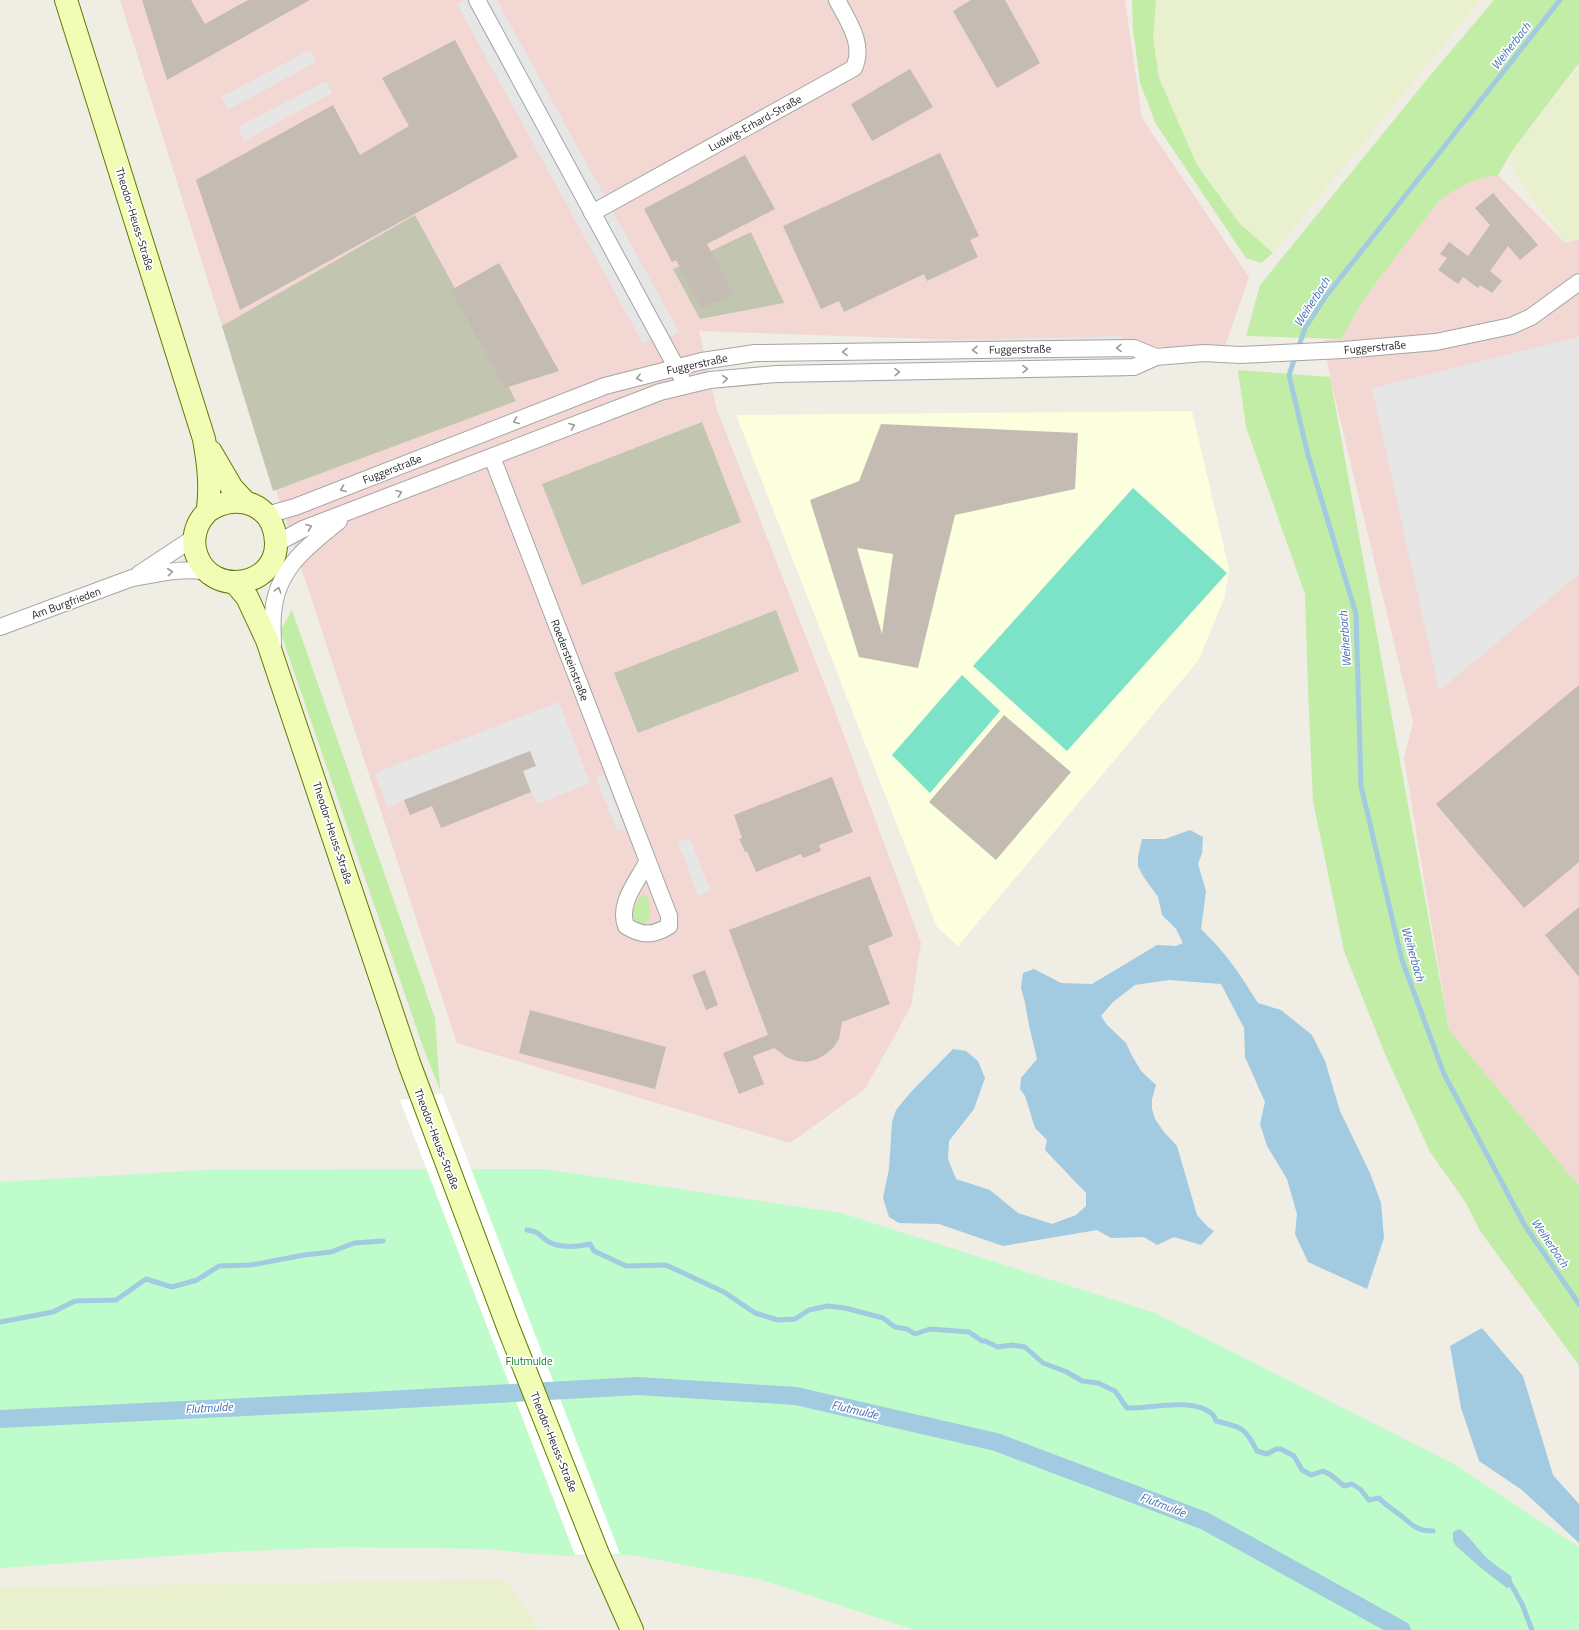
<svg xmlns="http://www.w3.org/2000/svg" width="1579" height="1630" font-family="'Titillium Web',sans-serif">
<style>
.commercial{fill:#f2d7d2}
.education{fill:#fbffde}
.construction{fill:#c2c5af}
.farmland{fill:#e9f0ce}
.grass{fill:#c1eda7}
.park{fill:#befccb}
.pitch{fill:#7de3c8}
.parking{fill:#e6e6e6}
.water{fill:#a2cae0}
.pier{fill:#fff}
.lines{fill:none;stroke-linecap:round;stroke-linejoin:round}
.stream{stroke:#a2cae0;stroke-width:5}
.canal{stroke:#a2cae0;stroke-width:18}
.building{fill:#c4bcb3;fill-rule:evenodd}
.minor-casing{stroke:#a5a5a5;stroke-width:18}
.secondary-casing{stroke:#5f7b00;stroke-width:24}
.minor{stroke:#fff;stroke-width:16}
.secondary{stroke:#f1fdb5;stroke-width:22}
.oneway{stroke:#9a9a9a}
.labels{text-anchor:middle;stroke-width:3.5;stroke-linejoin:round;paint-order:stroke}
.street-label{font-size:11px;fill:#1e1e1e;stroke:#fff}
.park-label{font-size:11px;fill:#05831f;stroke:#fff}
.water-label{font-size:12px;font-style:italic;fill:#456fb4;stroke:#fff}
</style>
<rect width="100%" height="100%" fill="#f0ede4"/>
<g class="commercial">
<polygon points="120,0 1125,0 1142,118 1249,277 1224,349 699,331 717,410 835,711 921,943 911,1006 865,1089 790,1143 457,1043 222,326"/>
<polygon points="1498,175 1565,243 1579,239 1579,1186 1449,1030 1404,758 1413,722 1330,377 1323,340 1341,339 1366,296 1438,202 1452,190 1479,178"/>
</g>
<polygon class="education" points="1192,411 1229,569 1224,599 1198,661 958,946 937,927 736,415"/>
<g class="construction">
<polygon points="415,215 516,401 273,491 222,326"/>
<polygon points="751,232 784,303 700,319 673,269"/>
<polygon points="702,422 741,522 582,585 542,484"/>
<polygon points="776,610 799,671 638,733 614,673"/>
</g>
<g class="farmland">
<polygon points="1156,0 1480,0 1273,253 1239,223 1197,165 1159,78 1153,37"/>
<polygon points="1579,67 1579,239 1565,243 1514,172 1512,151"/>
<polygon points="505,1580 540,1630 0,1630 0,1587"/>
</g>
<g class="grass">
<polygon points="1132,0 1156,0 1153,37 1159,78 1197,165 1239,223 1273,253 1261,263 1246,258 1156,124 1140,83 1133,29"/>
<path d="M1494 0H1579V63L1512 151 1498 175C1473 179 1458 186 1438 202L1366 296 1341 339 1246 336 1260 285 1428 78Z"/>
<polygon points="1238,370 1330,377 1449,1030 1579,1186 1579,1365 1480,1231 1466,1203 1430,1152 1385,1054 1344,951 1313,801 1308,689 1305,594 1246,427"/>
<polygon points="292,610 435,1018 440,1090 423,1047 280,631"/>
<path d="M644 895 647 896 648 898C650 909 654 919 643 924L635 921C631 914 635 898 644 895Z"/>
</g>
<polygon class="park" points="544,1169 841,1213 1155,1313 1452,1463 1579,1547 1579,1630 915,1630 762,1580 633,1555 569,1556 523,1553 491,1549 342,1547 226,1552 0,1568 0,1182 205,1170"/>
<g class="pitch">
<polygon points="1133,488 1227,573 1067,751 973,666"/>
<polygon points="962,675 1000,711 930,793 892,755"/>
</g>
<g class="parking">
<polygon points="465,0 467,0 652,339 643,344 457,4"/>
<polygon points="482,0 497,0 679,332 666,339"/>
<polygon points="310,50 316,62 228,110 221,97"/>
<polygon points="326,81 332,93 244,141 238,127"/>
<polygon points="1121,336 1127,342 755,348 761,344"/>
<polygon points="1579,337 1579,574 1439,691 1372,388"/>
<polygon points="1130,372 1125,377 763,384 755,378"/>
<polygon points="559,702 590,783 538,804 531,792 523,771 536,766 530,751 404,800 388,808 375,773"/>
<polygon points="604,775 625,829 617,831 596,778"/>
<polygon points="690,838 711,891 698,896 678,842"/>
</g>
<g class="water">
<path d="M1190 830 1203 837 1202 853 1198 864 1206 891 1201 929C1226 953 1240 974 1258 1003L1281 1010 1312 1035 1325 1061 1340 1111 1370 1173 1381 1203 1384 1238 1367 1289 1308 1262 1295 1234 1297 1214 1287 1179 1267 1146 1260 1124 1265 1102 1245 1057 1244 1028 1221 984 1169 980 1135 985 1113 1002 1101 1016 1107 1025 1126 1043 1131 1054 1141 1071 1156 1085 1152 1099V1109L1155 1119 1164 1132 1177 1146 1197 1215 1208 1227 1214 1231 1201 1245 1174 1237 1157 1245 1144 1237 1111 1238 1097 1230 1003 1246 939 1224 899 1223 889 1217 883 1198 889 1169 892 1122 896 1110 910 1093 953 1049 966 1051 978 1061 985 1078 974 1109 949 1141 948 1159 956 1179 990 1190 1018 1213 1052 1224 1076 1215 1086 1206V1193L1045 1150 1047 1140 1035 1128 1025 1096 1020 1089 1021 1078 1037 1059 1029 1025 1025 1003 1021 988 1023 973 1034 969 1061 983 1092 984 1157 945 1176 946 1183 943 1176 929 1162 915 1158 897 1143 876 1138 866V857L1142 839H1165Z"/>
<polygon points="1482,1328 1523,1376 1553,1475 1579,1504 1579,1543 1522,1490 1479,1461 1461,1408 1450,1346"/>
<path d="M1459 1529C1465 1531 1481 1553 1488 1559 1495 1565 1504 1571 1511 1576L1513 1586 1507 1588 1481 1568 1456 1546 1453 1541V1532Z"/>
</g>
<polygon class="pier" points="442,1094 620,1554 575,1555 400,1100"/>
<g class="lines">
<g class="stream">
<polyline points="1560,0 1326,296 1305,328 1289,375 1308,455 1356,614 1361,786 1402,960 1444,1074 1525,1226 1579,1304"/>
<path d="M527 1230C542 1232 538 1236 549 1242 560 1248 578 1247 590 1244L594 1251 626 1266 666 1265 724 1292 755 1313 778 1320 795 1319 809 1310 828 1306 845 1308 883 1318 895 1327 907 1329 915 1334 930 1329 969 1332 982 1341H985L998 1347 1012 1345 1025 1347 1043 1363 1067 1372 1082 1381 1098 1383 1115 1391 1127 1408C1150 1409 1191 1397 1211 1413 1213 1414 1215 1418 1216 1421 1241 1427 1245 1427 1257 1451L1267 1454 1276 1449H1281L1294 1456 1302 1470 1311 1475 1323 1471 1331 1475 1344 1486 1352 1484 1360 1489 1369 1500 1379 1498C1387 1507 1396 1511 1405 1519 1414 1527 1420 1531 1433 1531"/>
<polyline points="0,1322 53,1312 75,1301 116,1300 146,1279 172,1287 197,1280 219,1266 251,1265 304,1255 331,1252 354,1243 383,1241"/>
<polyline points="1509,1581 1522,1604 1532,1630"/>
</g>
<polyline class="canal" points="0,1419 369,1401 638,1386 796,1396 996,1442 1205,1521 1402,1630"/>
</g>
<g class="building">
<polygon points="142,0 191,0 205,24 248,0 310,0 167,80"/>
<polygon points="971,0 1005,0 1040,63 997,88 953,11"/>
<polygon points="455,40 518,157 240,310 196,180 333,105 360,155 409,126 382,78"/>
<polygon points="910,69 933,107 872,141 851,104"/>
<polygon points="940,153 979,236 970,240 978,257 927,281 924,274 844,312 839,301 821,309 783,226"/>
<polygon points="745,155 775,209 707,244 734,295 701,308 676,260 672,262 644,209"/>
<polygon points="1493,193 1538,245 1520,260 1508,246 1490,271 1502,281 1492,293 1480,285 1478,288 1463,277 1458,284 1438,270 1447,258 1440,254 1449,242 1468,256 1490,225 1475,208"/>
<polygon points="499,263 559,371 505,388 451,290"/>
<path d="M881 424 1078 433 1075 489 955 515 918 668 859 657 810 500 859 481ZM857 548 893 554 882 634Z"/>
<polygon points="1579,685 1579,862 1524,908 1436,804"/>
<polygon points="1004,715 1071,772 996,860 929,802"/>
<polygon points="530,751 536,766 523,771 531,792 441,828 432,806 410,815 404,800"/>
<polygon points="832,777 853,832 819,845 821,851 803,858 801,854 756,872 747,851 745,852 742,845 739,839 742,838 734,815"/>
<polygon points="870,876 893,936 868,946 890,1004 842,1022 839,1039 833,1048 826,1054 817,1059 807,1062 797,1061 788,1058 774,1048 753,1056 764,1084 739,1094 723,1053 768,1035 729,930"/>
<polygon points="1579,907 1579,977 1545,935"/>
<polygon points="705,970 718,1005 706,1010 692,975"/>
<polygon points="530,1010 666,1047 655,1089 519,1053"/>
</g>
<g class="lines">
<defs>
<g id="minor">
<polyline points="477,0 681,376"/>
<path d="M592 213 854 68C865 44 848 21 837 0"/>
<path d="M492 457 669 916V926C653 936 642 936 626 926 618 905 635 884 645 866L648 863"/>
<polyline points="262,511 270,514 295,507 605,386 702,361 755,353 1134,348 1156,357"/>
<polyline points="276,547 281,541 303,529 660,392 710,380 776,374 1134,367 1156,357 1204,353 1240,355 1343,350 1436,342 1511,326 1531,317 1579,282"/>
<polyline points="139,574 195,537"/>
<path d="M0 627 132 578C157 574 184 567 208 572"/>
<path d="M273 648C273 637 272 625 273 614 276 569 307 547 339 521"/>
</g>
<g id="secondary">
<path d="M66 0 204 439C208 462 211 484 208 508 208 513 204 515 202 518 194 529 192 544 197 556 212 597 277 587 276 543 275 504 237 491 208 511"/>
<polyline points="211,452 232,488 245,502"/>
<polyline points="235,583 247,597 267,640 409,1063 508,1327 598,1554 632,1630"/>
</g>
</defs>
<use href="#minor" class="minor-casing"/>
<use href="#secondary" class="secondary-casing"/>
<use href="#minor" class="minor"/>
<use href="#secondary" class="secondary"/>
</g>
<defs><path id="oneway-chevron" d="M-2-3.5L2.5 0L-2 3.5" fill="none" stroke-width="1.6" stroke-linecap="round" stroke-linejoin="round"/></defs>
<g class="oneway">
<use href="#oneway-chevron" transform="translate(1119 348) rotate(179)"/>
<use href="#oneway-chevron" transform="translate(975 350) rotate(179)"/>
<use href="#oneway-chevron" transform="translate(845 352) rotate(179)"/>
<use href="#oneway-chevron" transform="translate(1025 369) rotate(-1)"/>
<use href="#oneway-chevron" transform="translate(897 372) rotate(-1)"/>
<use href="#oneway-chevron" transform="translate(639 378) rotate(166)"/>
<use href="#oneway-chevron" transform="translate(725 379) rotate(-5)"/>
<use href="#oneway-chevron" transform="translate(516 421) rotate(159)"/>
<use href="#oneway-chevron" transform="translate(572 426) rotate(-21)"/>
<use href="#oneway-chevron" transform="translate(343 489) rotate(159)"/>
<use href="#oneway-chevron" transform="translate(399 493) rotate(-21)"/>
<use href="#oneway-chevron" transform="translate(309 527) rotate(-21)"/>
<use href="#oneway-chevron" transform="translate(170 572) rotate(-6)"/>
<use href="#oneway-chevron" transform="translate(278 590) rotate(-73)"/>
</g>
<g class="labels">
<g class="street-label">
<text transform="translate(755 123) rotate(-29)" y="4">Ludwig-Erhard-Straße</text>
<text transform="translate(135 219) rotate(73)" y="4">Theodor-Heuss-Straße</text>
<text transform="translate(1375 347) rotate(-5)" y="4">Fuggerstraße</text>
<text transform="translate(1020 349) rotate(-1)" y="4">Fuggerstraße</text>
<text transform="translate(697 364) rotate(-12)" y="4">Fuggerstraße</text>
<text transform="translate(392 469) rotate(-21)" y="4">Fuggerstraße</text>
<text transform="translate(66 603) rotate(-20)" y="4">Am Burgfrieden</text>
<text transform="translate(570 660) rotate(69)" y="4">Roedersteinstraße</text>
<text transform="translate(333 833) rotate(72)" y="4">Theodor-Heuss-Straße</text>
<text transform="translate(437 1139) rotate(69)" y="4">Theodor-Heuss-Straße</text>
<text transform="translate(554 1442) rotate(68)" y="4">Theodor-Heuss-Straße</text>
</g>
<g class="park-label">
<text x="529" y="1365">Flutmulde</text>
</g>
<g class="water-label">
<text transform="translate(1511 46) rotate(-52)" y="4">Weiherbach</text>
<text transform="translate(1312 302) rotate(-57)" y="4">Weiherbach</text>
<text transform="translate(1345 639) rotate(-94)" y="4">Weiherbach</text>
<text transform="translate(1413 954) rotate(74)" y="4">Weiherbach</text>
<text transform="translate(1550 1243) rotate(56)" y="4">Weiherbach</text>
<text transform="translate(209 1408) rotate(-3)" y="4">Flutmulde</text>
<text transform="translate(855 1410) rotate(13)" y="4">Flutmulde</text>
<text transform="translate(1163 1505) rotate(21)" y="4">Flutmulde</text>
</g>
</g>
</svg>
